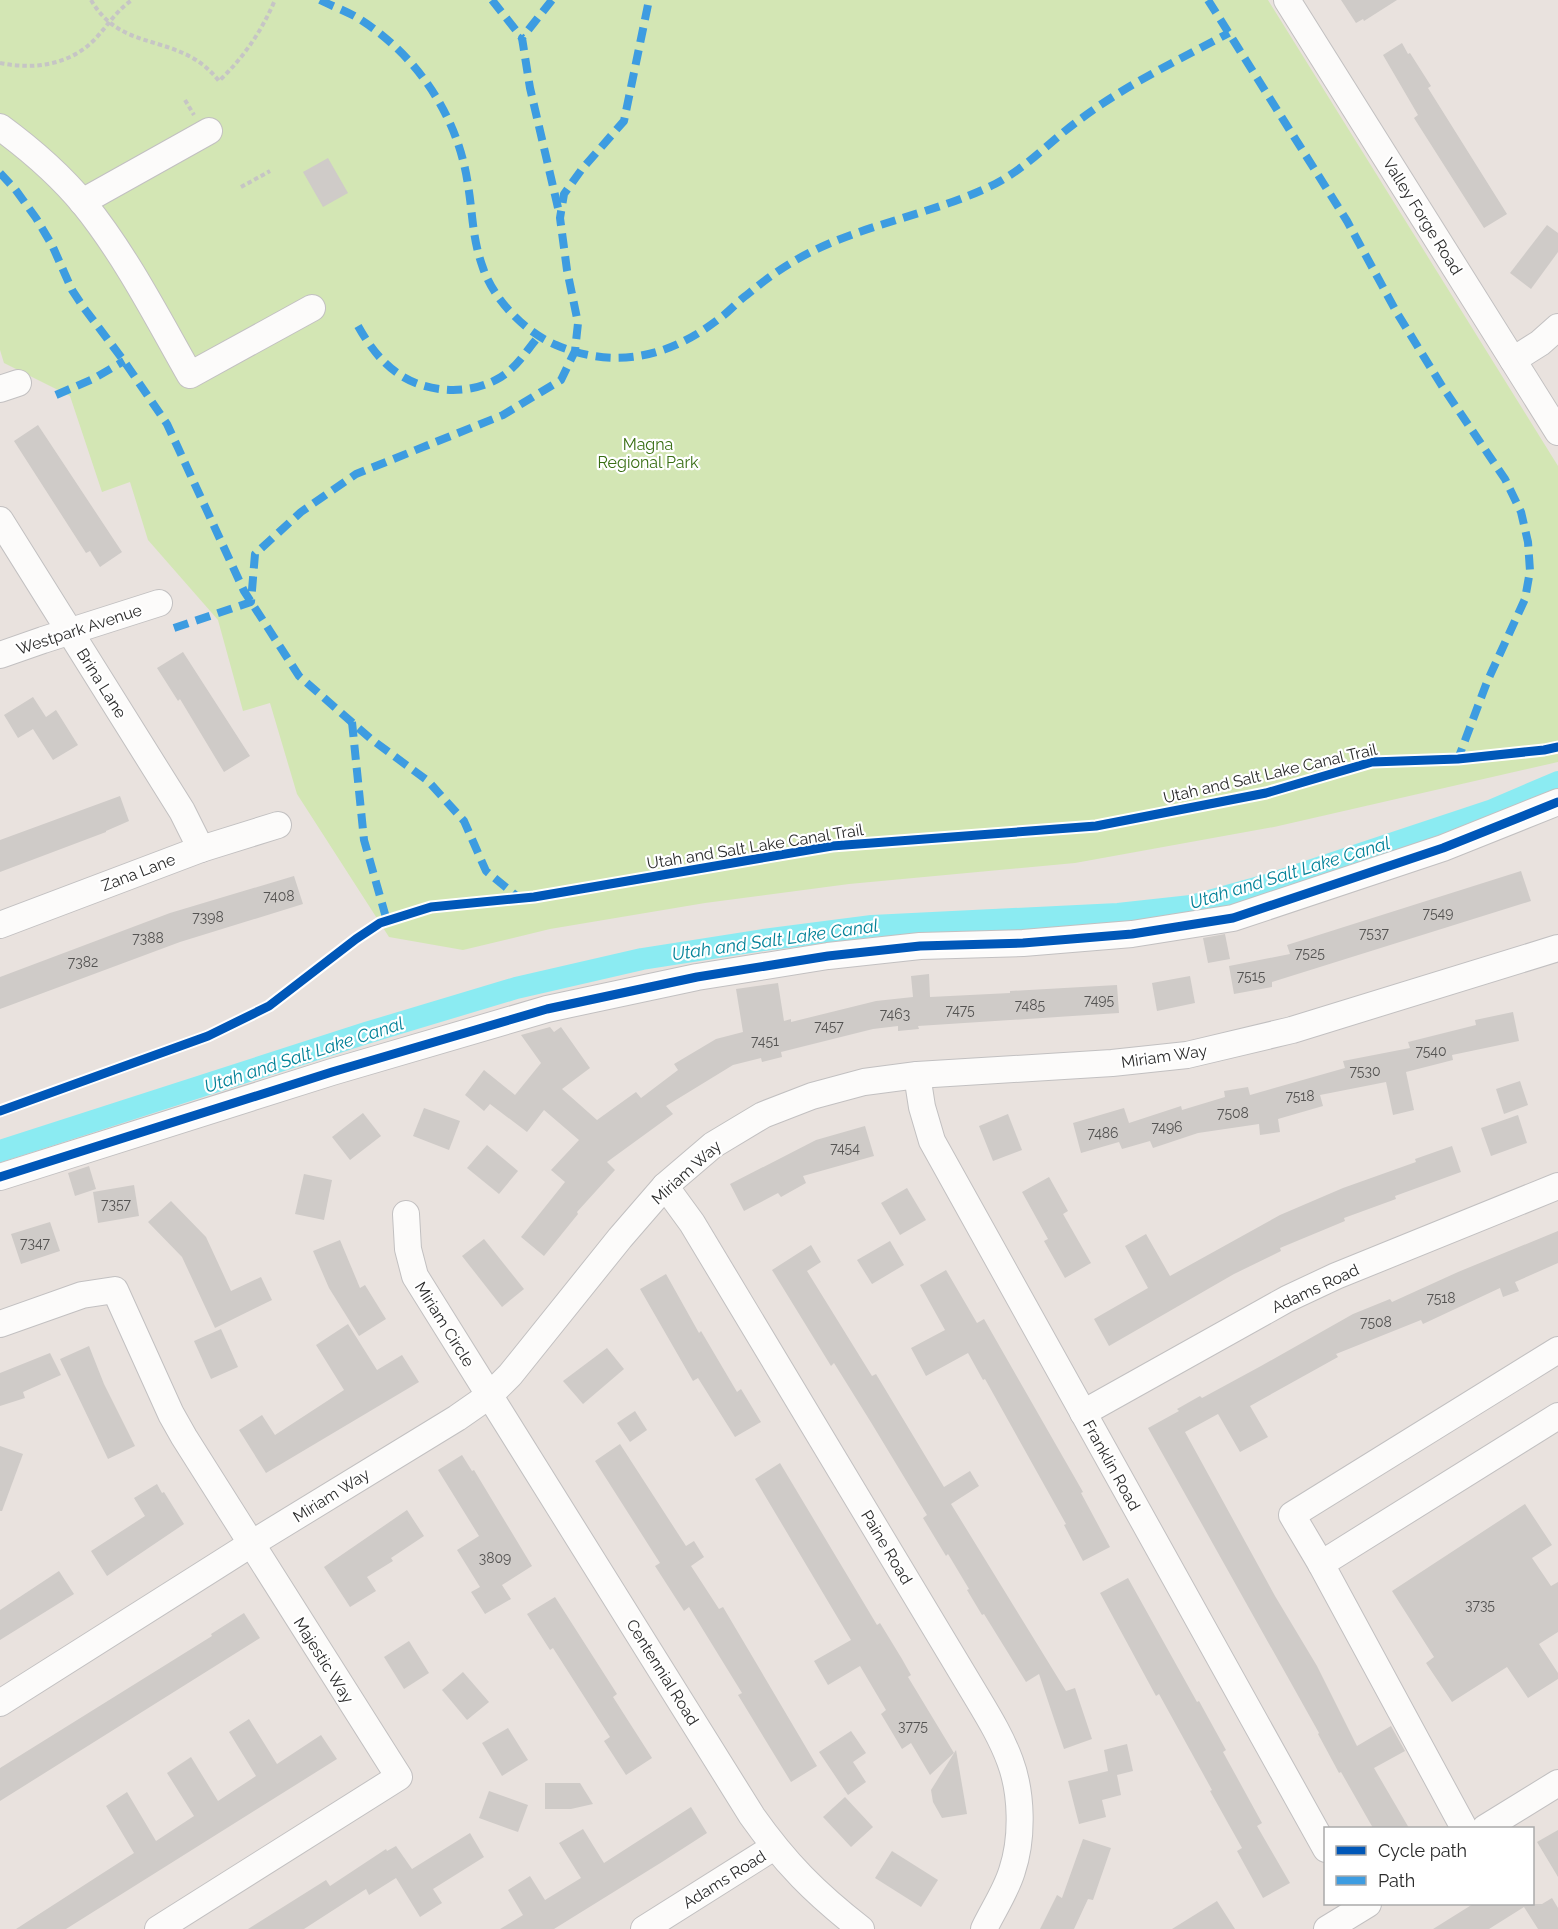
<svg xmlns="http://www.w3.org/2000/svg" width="1558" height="1929" font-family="Raleway,sans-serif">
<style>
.green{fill:#d3e6b4}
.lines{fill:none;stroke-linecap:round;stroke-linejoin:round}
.canal{stroke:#8bebf2;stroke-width:22}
.building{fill:#cfcbc8}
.minor-casing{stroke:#c2c0c1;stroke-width:28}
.path{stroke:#c6c5c5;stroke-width:4;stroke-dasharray:4.5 3;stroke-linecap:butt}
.minor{stroke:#fcfbfa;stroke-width:26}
.quiet{stroke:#3d9ce1;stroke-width:8;stroke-dasharray:15 8;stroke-linecap:butt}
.cycleway-casing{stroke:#fff;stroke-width:13}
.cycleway{stroke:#0057b8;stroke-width:9}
.labels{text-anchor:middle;stroke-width:4.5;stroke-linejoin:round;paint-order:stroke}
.number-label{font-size:14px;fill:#545352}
.street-label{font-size:16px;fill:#2a2a2a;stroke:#fff}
.park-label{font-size:16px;fill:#386e13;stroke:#fff}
.water-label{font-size:18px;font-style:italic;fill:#038298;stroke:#fff}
</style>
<rect width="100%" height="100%" fill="#e9e2de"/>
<polygon class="green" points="0,0 1268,0 1558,466 1558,762 1274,827 1075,863 849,884 705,903 550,929 463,950 389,937 297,794 270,703 243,711 218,620 148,540 130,482 102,492 70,396 4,363 0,350"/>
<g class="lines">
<polyline class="canal" points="0,1151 366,1033 516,988 642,959 763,940 872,926 1118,914 1191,906 1270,884 1490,811 1558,782"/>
</g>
<g class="building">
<polygon points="1341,0 1397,0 1364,21 1363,19 1356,23"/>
<polygon points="1402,43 1408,54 1410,53 1431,86 1428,88 1507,214 1484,228 1414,118 1418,115 1383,55"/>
<polygon points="328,158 348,193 323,207 303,172"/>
<polygon points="1547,225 1558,233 1558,252 1531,289 1510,273"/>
<polygon points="38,425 122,552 100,567 90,551 86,553 14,441"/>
<polygon points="183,652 250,756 224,772 180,699 178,701 157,668"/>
<polygon points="33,697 46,717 56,710 78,745 53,760 33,729 18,738 4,715"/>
<polygon points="120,796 129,821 106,831 106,832 0,872 0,840"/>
<polygon points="1521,871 1531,901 1272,982 1272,987 1234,994 1229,966 1290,954 1287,945"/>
<polygon points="294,876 303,904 180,942 0,1009 0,977 170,913"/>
<polygon points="1225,934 1230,959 1208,963 1203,938"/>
<polygon points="929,974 930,997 1010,993 1010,991 1117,985 1119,1013 918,1026 919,1029 898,1031 898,1026 873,1029 781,1052 782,1057 762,1062 761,1058 733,1065 666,1106 673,1114 607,1162 615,1170 577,1212 578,1214 544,1256 521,1237 565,1182 551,1170 579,1140 544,1110 527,1132 490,1104 484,1111 465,1095 484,1070 515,1095 541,1063 521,1035 550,1027 554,1032 561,1027 590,1068 562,1089 597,1120 636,1092 641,1098 678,1070 674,1064 716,1039 743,1032 736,989 778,983 784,1021 791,1019 791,1022 876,1001 913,997 911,976"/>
<polygon points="1190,976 1195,1003 1157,1011 1152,983"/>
<polygon points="1513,1012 1519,1041 1452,1055 1453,1060 1406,1072 1414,1110 1393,1115 1386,1082 1320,1095 1323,1106 1278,1119 1280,1132 1260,1135 1259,1124 1198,1133 1153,1148 1150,1141 1122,1149 1119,1142 1081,1153 1073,1123 1124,1108 1129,1123 1181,1106 1182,1110 1225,1097 1224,1091 1248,1087 1250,1095 1345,1068 1343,1061 1410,1048 1408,1042 1476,1025 1475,1020"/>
<polygon points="1520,1081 1528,1105 1504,1114 1496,1089"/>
<polygon points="424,1108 460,1121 449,1150 413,1136"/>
<polygon points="363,1113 381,1136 350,1160 332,1137"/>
<polygon points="1008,1114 1022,1150 993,1161 979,1126"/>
<polygon points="1518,1115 1527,1143 1491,1156 1481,1128"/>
<polygon points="865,1126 874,1156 803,1176 806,1183 781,1197 778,1193 744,1211 730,1184 816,1140"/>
<polygon points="487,1145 518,1171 499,1194 467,1168"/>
<polygon points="1452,1146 1461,1172 1395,1196 1396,1199 1344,1218 1345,1221 1280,1248 1281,1251 1234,1274 1109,1346 1094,1319 1148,1288 1125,1246 1146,1234 1170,1276 1280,1215 1343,1188 1416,1162 1415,1159"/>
<polygon points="89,1166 96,1189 75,1196 68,1173"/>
<polygon points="304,1174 332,1180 324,1220 295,1214"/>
<polygon points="1049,1177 1068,1211 1063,1214 1091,1263 1065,1278 1044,1241 1048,1239 1022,1192"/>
<polygon points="134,1185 139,1216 98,1223 93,1192"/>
<polygon points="907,1188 926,1220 900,1235 881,1203"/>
<polygon points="171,1201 206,1237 231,1291 261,1277 272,1300 215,1328 182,1257 148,1222"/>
<polygon points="50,1222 60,1251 21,1264 11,1234"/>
<polygon points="1558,1231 1558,1263 1515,1282 1519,1291 1503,1297 1500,1288 1423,1324 1421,1320 1336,1354 1338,1357 1250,1406 1268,1437 1240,1452 1218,1414 1185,1432 1275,1596 1317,1666 1357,1746 1391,1726 1405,1751 1374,1768 1409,1828 1373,1828 1341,1772 1339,1773 1318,1734 1319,1733 1148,1428 1179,1411 1177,1409 1200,1396 1202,1398 1261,1366 1353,1314 1390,1299 1392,1302 1458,1272"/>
<polygon points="484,1239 524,1289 502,1307 462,1256"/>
<polygon points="340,1240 360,1288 365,1285 386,1319 359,1336 329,1288 313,1251"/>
<polygon points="890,1241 904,1265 872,1284 857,1260"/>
<polygon points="811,1245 821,1262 807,1271 872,1376 876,1374 944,1487 970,1471 979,1486 951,1504 1066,1691 1075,1688 1092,1739 1064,1749 1039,1674 1026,1682 984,1614 982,1615 967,1590 969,1589 948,1554 946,1556 923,1518 927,1515 872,1424 834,1363 831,1366 772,1270"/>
<polygon points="946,1270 977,1323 984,1319 1083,1492 1081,1493 1110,1547 1083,1561 1064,1525 1066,1524 985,1379 983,1380 968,1353 926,1376 911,1348 945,1330 920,1285"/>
<polygon points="666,1274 699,1333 701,1331 737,1392 741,1389 761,1422 735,1437 698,1378 693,1381 640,1289"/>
<polygon points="348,1324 377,1370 402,1355 419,1382 266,1473 239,1430 262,1415 275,1435 344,1390 316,1345"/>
<polygon points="221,1329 238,1367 211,1379 194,1341"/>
<polygon points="89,1346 104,1384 135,1446 108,1459 60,1359"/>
<polygon points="607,1348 624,1369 583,1404 563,1381"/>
<polygon points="50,1353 61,1375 23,1392 25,1398 0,1406 0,1373"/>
<polygon points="635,1411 647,1430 630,1442 617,1423"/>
<polygon points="620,1444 686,1546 694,1541 704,1557 691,1566 719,1609 723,1607 817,1766 791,1782 738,1695 742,1693 689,1607 684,1611 655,1566 660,1563 595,1461"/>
<polygon points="0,1446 23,1454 2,1511 0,1511"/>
<polygon points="462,1455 472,1471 474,1470 532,1566 502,1585 511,1599 485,1614 471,1592 480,1587 457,1550 479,1536 438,1470"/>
<polygon points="780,1463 877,1625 880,1623 902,1659 911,1675 908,1677 954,1753 930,1775 911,1743 902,1749 881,1714 886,1710 860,1666 828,1685 814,1661 851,1640 755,1479"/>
<polygon points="157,1484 162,1493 164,1492 184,1524 107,1576 91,1551 145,1516 134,1498"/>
<polygon points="1525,1504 1552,1545 1532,1558 1551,1586 1558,1582 1558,1632 1539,1644 1558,1673 1558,1679 1528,1698 1507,1667 1452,1702 1426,1663 1434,1657 1392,1591"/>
<polygon points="407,1510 424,1536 391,1558 393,1561 367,1577 376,1591 350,1607 324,1567"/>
<polygon points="59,1571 74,1594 0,1640 0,1610"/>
<polygon points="1128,1578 1197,1702 1199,1701 1226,1750 1223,1752 1262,1823 1257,1826 1290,1883 1263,1898 1237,1851 1242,1848 1210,1791 1212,1790 1159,1694 1156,1696 1100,1593"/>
<polygon points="555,1597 617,1694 613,1697 652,1758 626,1775 604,1741 610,1737 553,1648 550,1650 527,1614"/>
<polygon points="244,1613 260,1638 0,1801 0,1768 212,1636 211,1634"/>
<polygon points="409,1641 429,1673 404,1689 384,1657"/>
<polygon points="463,1672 489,1702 467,1720 442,1690"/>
<polygon points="249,1719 277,1764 321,1735 337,1759 66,1929 16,1929 134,1853 106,1806 127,1792 156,1841 194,1816 167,1773 191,1757 218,1801 256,1776 229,1732"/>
<polygon points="508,1728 528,1760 502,1776 482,1743"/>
<polygon points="851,1731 866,1753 853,1762 866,1782 848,1795 819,1752"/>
<polygon points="1127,1744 1133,1771 1117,1775 1121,1795 1102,1800 1106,1817 1079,1824 1068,1781 1108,1771 1104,1750"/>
<polygon points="956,1750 967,1814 942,1818 933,1802 931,1790"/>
<polygon points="545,1783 580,1783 593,1804 571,1809 545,1809"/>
<polygon points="489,1791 528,1805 518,1832 479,1818"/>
<polygon points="845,1797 873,1827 851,1847 823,1817"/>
<polygon points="691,1807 707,1833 662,1862 554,1929 500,1929 523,1915 508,1890 530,1876 545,1900 581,1878 559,1843 583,1829 604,1863"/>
<polygon points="1558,1830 1558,1877 1537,1842"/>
<polygon points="470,1833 484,1857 433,1889 442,1903 420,1917 396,1878 369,1895 366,1889 304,1929 248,1929 326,1880 330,1886 386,1849 387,1851 396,1846 412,1869"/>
<polygon points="1083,1839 1111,1848 1093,1900 1088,1899 1074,1929 1040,1929 1057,1895 1062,1898"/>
<polygon points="892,1851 938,1880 921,1907 875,1878"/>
<polygon points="1552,1898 1558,1908 1558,1929 1538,1929 1524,1907 1489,1929 1433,1929 1473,1904 1542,1904"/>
<polygon points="1217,1901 1235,1929 1172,1929"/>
</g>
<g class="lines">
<defs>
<g id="minor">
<polyline points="1287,0 1558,432"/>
<path d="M0 127C30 149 60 175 84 204 126 256 157 317 190 375L312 308"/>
<polyline points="82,202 209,131"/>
<polyline points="1513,360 1540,343 1558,327"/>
<polyline points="0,389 18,383"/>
<polyline points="0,520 182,811 201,849"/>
<polyline points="0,655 43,640 159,603"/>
<polyline points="0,925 201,849 278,825"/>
<polyline points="917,1075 922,1107 932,1141 1326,1849"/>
<polyline points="0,1177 332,1072 547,1009 697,977 828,956 920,946 1023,943 1132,934 1233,918 1443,848 1558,802"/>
<path d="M665 1186 692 1223 978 1699C990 1719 1002 1739 1010 1761 1022 1793 1023 1838 1012 1871 1006 1891 993 1910 984 1929"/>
<path d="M406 1214 408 1249 415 1276 752 1816C786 1864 815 1893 861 1929"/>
<polyline points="0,1324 82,1295 115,1290 171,1414 184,1437 399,1777 158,1929"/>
<polyline points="1083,1413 1287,1299 1336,1276 1558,1186"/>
<polyline points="1321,1564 1292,1515 1558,1350"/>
<polyline points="0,1703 251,1544 457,1418 490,1395 510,1375 620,1238 665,1186 713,1145 763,1115 812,1096 864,1082 917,1075 1112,1063 1187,1055 1292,1030 1558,948"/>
<polyline points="1464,1828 1321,1564 1558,1416"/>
<polyline points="1485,1828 1558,1783"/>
<polyline points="644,1929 774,1847"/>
<polyline points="1327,1929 1368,1904"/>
</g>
</defs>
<use href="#minor" class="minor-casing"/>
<g class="path">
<path d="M91 0C116 43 154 37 191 57 202 63 211 71 219 81 244 57 261 32 275 0"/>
<path d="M0 63C34 70 71 65 96 38 108 25 117 10 132 0"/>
<polyline points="185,100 194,115"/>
<polyline points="241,187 270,171"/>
</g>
<use href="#minor" class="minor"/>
<g class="quiet">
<path d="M320 0C332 6 346 11 358 18 417 55 458 116 468 185 473 215 472 238 483 268 494 300 525 332 556 345 616 370 670 357 720 318 730 311 738 301 748 294 768 277 790 262 813 251 872 222 937 213 995 184 1028 167 1052 139 1082 118 1126 85 1180 59 1229 33"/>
<polyline points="492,0 522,38"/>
<polyline points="552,0 522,38 530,88 559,212"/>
<polyline points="1208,0 1347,221 1397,313 1442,386 1505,479 1521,512 1528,542 1530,571 1525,599 1487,682 1458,759"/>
<polyline points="0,173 15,189 36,218 52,245 72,290 84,308 124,361 167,424 244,591 299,676 371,739 428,781 464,821 486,871 519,898"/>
<path d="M358 326C380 365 406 389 453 390 470 390 486 386 501 377 517 367 527 350 539 336"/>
<polyline points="56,395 93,379 124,361"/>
<polyline points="174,628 251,602 255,554 301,512 356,474 503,415 561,380 575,351 578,323 567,270 560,218 564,194 582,169 624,121 649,0"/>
<polyline points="352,722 364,840 387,921"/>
</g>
<defs>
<g id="cycleway">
<polyline points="0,1111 208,1036 269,1006 356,939 380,923 431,907 534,897 832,846 1096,826 1266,793 1372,762 1458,759 1544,750 1558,747"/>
<polyline points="0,1177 332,1072 547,1009 697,977 828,956 920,946 1023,943 1132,934 1233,918 1443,848 1558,802"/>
</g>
</defs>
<use href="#cycleway" class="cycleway-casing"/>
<use href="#cycleway" class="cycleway"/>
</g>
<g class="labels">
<g class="number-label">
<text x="279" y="901">7408</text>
<text x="1438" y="918">7549</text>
<text x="208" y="922">7398</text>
<text x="1374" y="938">7537</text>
<text x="148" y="943">7388</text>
<text x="1310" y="958">7525</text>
<text x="83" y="967">7382</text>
<text x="1251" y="981">7515</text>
<text x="1099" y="1005">7495</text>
<text x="1030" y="1010">7485</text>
<text x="960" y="1015">7475</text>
<text x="895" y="1019">7463</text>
<text x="829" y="1031">7457</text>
<text x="765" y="1046">7451</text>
<text x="1431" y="1056">7540</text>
<text x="1365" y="1076">7530</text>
<text x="1300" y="1101">7518</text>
<text x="1233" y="1118">7508</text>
<text x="1167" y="1132">7496</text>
<text x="1103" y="1138">7486</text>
<text x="845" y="1153">7454</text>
<text x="116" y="1209">7357</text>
<text x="35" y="1248">7347</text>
<text x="1441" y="1303">7518</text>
<text x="1376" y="1327">7508</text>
<text x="495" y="1563">3809</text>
<text x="1480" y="1610">3735</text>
<text x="913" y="1731">3775</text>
</g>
<g class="street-label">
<text transform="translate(1423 216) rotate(58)" y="6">Valley Forge Road</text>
<text transform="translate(79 629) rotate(-18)" y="6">Westpark Avenue</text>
<text transform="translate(102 683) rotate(58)" y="6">Brina Lane</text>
<text transform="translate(1270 773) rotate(-13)" y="6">Utah and Salt Lake Canal Trail</text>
<text transform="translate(755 846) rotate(-9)" y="6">Utah and Salt Lake Canal Trail</text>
<text transform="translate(138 872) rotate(-21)" y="6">Zana Lane</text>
<text transform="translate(1164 1056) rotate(-8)" y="6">Miriam Way</text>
<text transform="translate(686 1172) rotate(-42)" y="6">Miriam Way</text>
<text transform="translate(1315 1288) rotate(-25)" y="6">Adams Road</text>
<text transform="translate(445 1324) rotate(58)" y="6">Miriam Circle</text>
<text transform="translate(1112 1465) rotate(61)" y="6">Franklin Road</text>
<text transform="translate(331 1495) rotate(-32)" y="6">Miriam Way</text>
<text transform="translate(887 1547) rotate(59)" y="6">Paine Road</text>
<text transform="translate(324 1660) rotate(58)" y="6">Majestic Way</text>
<text transform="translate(663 1672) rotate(58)" y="6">Centennial Road</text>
<text transform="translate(724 1879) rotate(-32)" y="6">Adams Road</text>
</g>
<g class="park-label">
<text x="648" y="450">Magna<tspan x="648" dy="18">Regional Park</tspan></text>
</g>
<g class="water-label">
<text transform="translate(1290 873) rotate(-17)" y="6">Utah and Salt Lake Canal</text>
<text transform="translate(775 940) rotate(-8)" y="6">Utah and Salt Lake Canal</text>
<text transform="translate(304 1055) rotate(-18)" y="6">Utah and Salt Lake Canal</text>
</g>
</g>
<rect x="1324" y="1827" width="210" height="78" fill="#ffffff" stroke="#aaaaaa" stroke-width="1.5"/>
<rect x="1336" y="1846" width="30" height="9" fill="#0057b8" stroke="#aaaaaa" stroke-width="1.5"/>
<text x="1378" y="1857" font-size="18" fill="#2a2a2a">Cycle path</text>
<rect x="1336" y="1876" width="30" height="9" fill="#3d9ce1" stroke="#aaaaaa" stroke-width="1.5"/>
<text x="1378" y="1887" font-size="18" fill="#2a2a2a">Path</text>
</svg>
